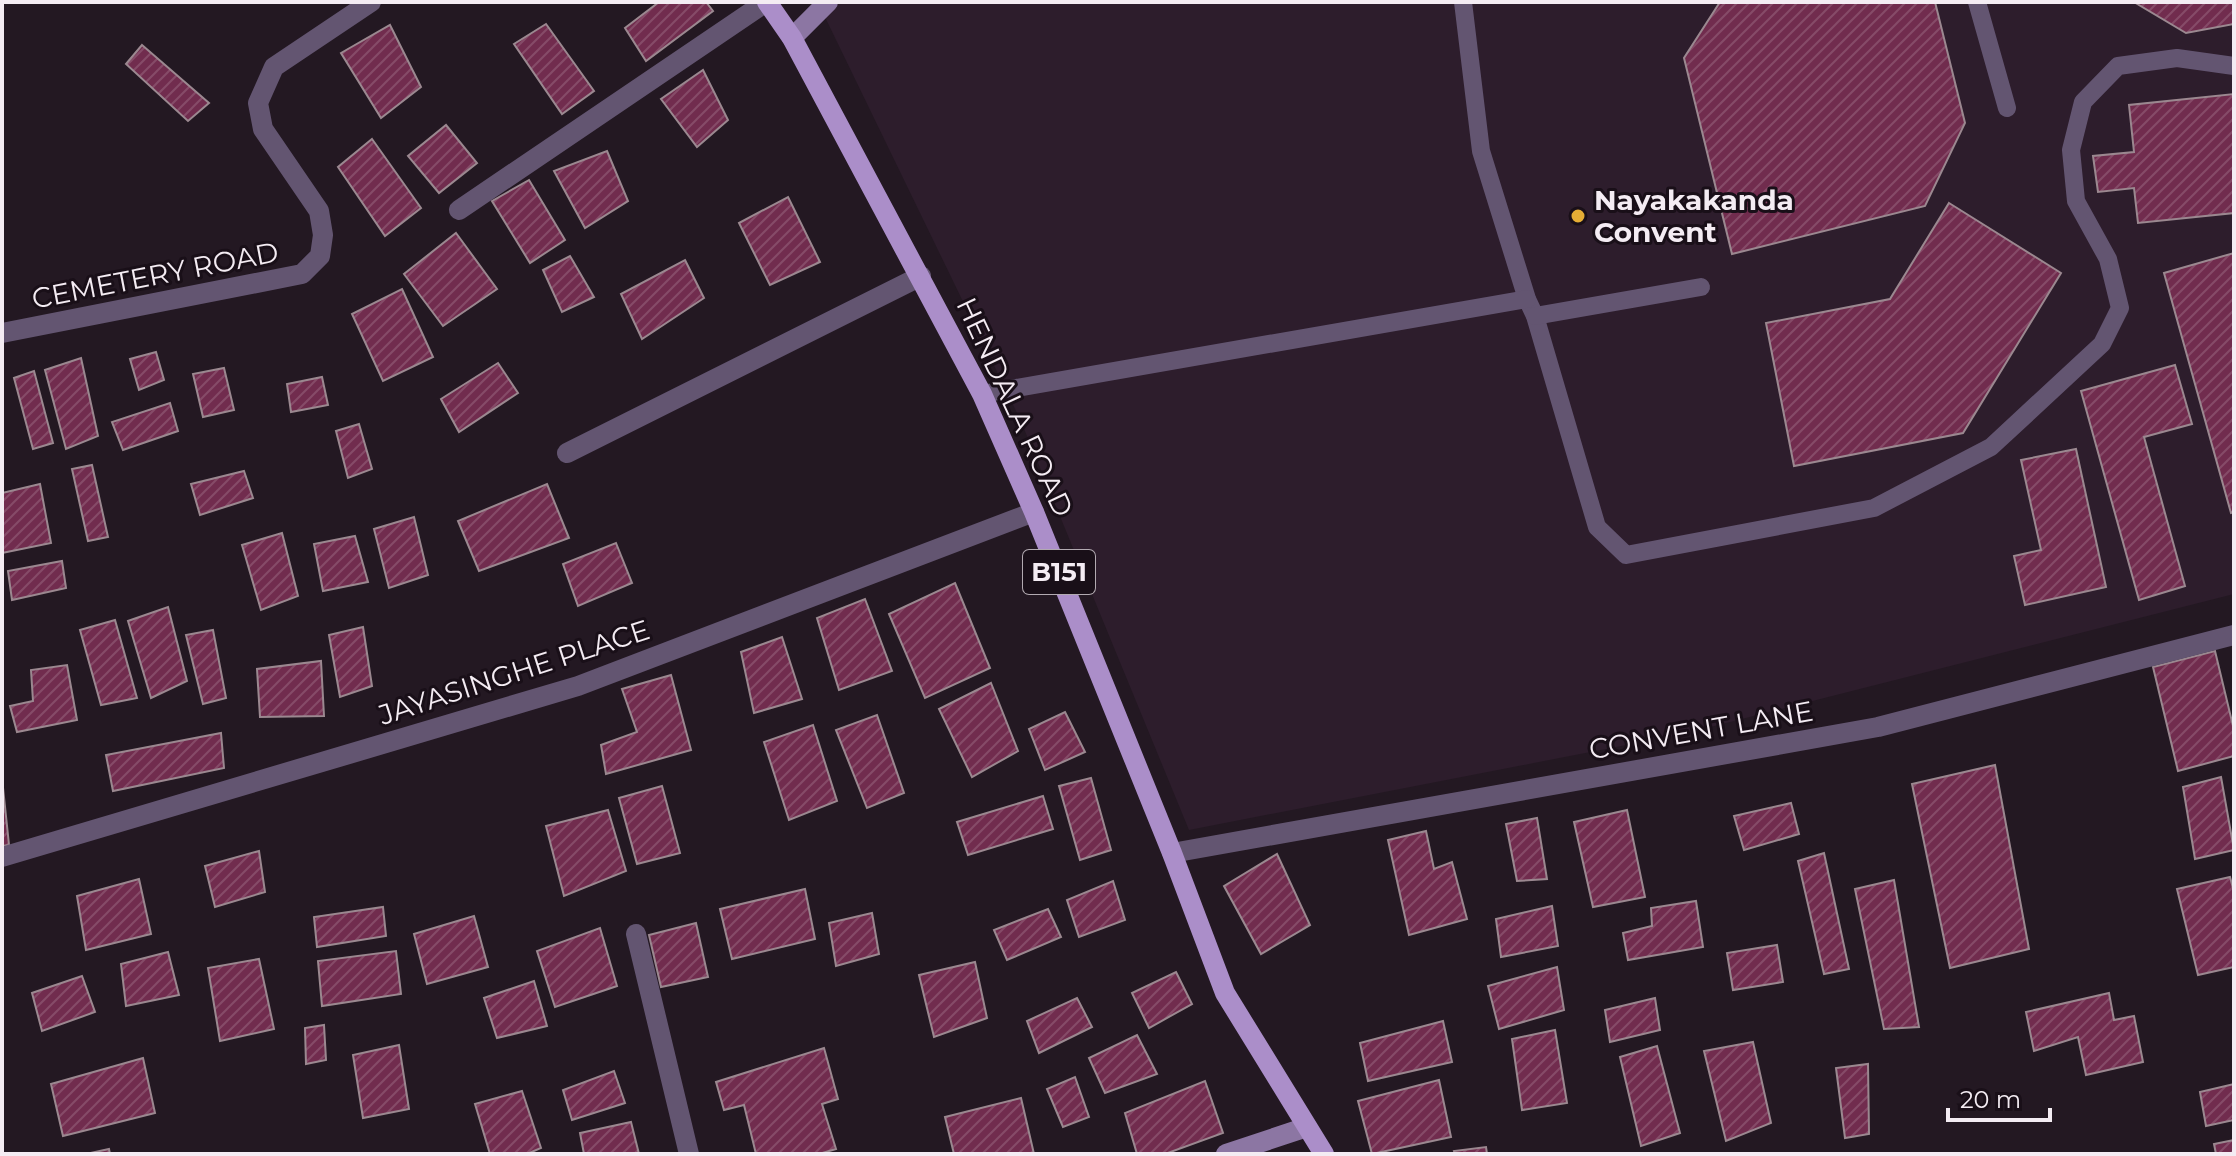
<svg xmlns="http://www.w3.org/2000/svg" width="2236" height="1156" font-family="Montserrat,sans-serif">
<style>
.built{fill:#2d1d2c}
.building{fill:url(#building-hatch);stroke:#9b8890;stroke-width:2}
.lines{fill:none;stroke-linecap:round;stroke-linejoin:round}
.lane{stroke:#635571;stroke-width:18}
.street{stroke:#635571;stroke-width:20}
.secondary{stroke:#8c76a3;stroke-width:20}
.primary{stroke:#ab8ec9;stroke-width:20}
.poi-dot{fill:#e5ad35;stroke:#190f18;stroke-width:3}
.labels{text-anchor:middle;stroke-width:6;stroke-linejoin:round;paint-order:stroke}
.shield{fill:#190f18;stroke:#b2aab1;stroke-width:2}
.shield-label{font-size:26px;font-weight:bold;fill:#f4ecf3}
.poi-label{font-size:28px;font-weight:bold;fill:#f4ecf3;stroke:#190f18;text-anchor:start}
.street-label{font-size:28px;fill:#f4ecf3;stroke:#190f18}
</style>
<defs>
<pattern id="building-hatch" width="6" height="6" patternUnits="userSpaceOnUse" patternTransform="scale(2)"><rect width="6" height="6" fill="#712c4e"/><path d="M-1 1l2-2M0 6l6-6M5 7l2-2" fill="none" stroke="#864b68"/></pattern>
</defs>
<rect width="100%" height="100%" fill="#231822"/>
<polygon class="built" points="835,2 2234,2 2234,594 1683,734 1189,830 1020,419 823,13"/>
<g class="building">
<polygon points="659,2 706,2 713,11 646,61 625,28"/>
<polygon points="1720,2 1935,2 1965,123 1925,206 1732,254 1684,58"/>
<polygon points="2134,2 2234,2 2234,24 2186,33"/>
<polygon points="546,24 594,91 562,114 514,44"/>
<polygon points="390,25 421,87 381,118 341,53"/>
<polygon points="142,45 209,103 188,121 126,64"/>
<polygon points="703,70 728,120 697,147 661,99"/>
<polygon points="2234,94 2234,213 2138,223 2134,188 2098,192 2093,156 2134,152 2129,105"/>
<polygon points="446,125 477,163 439,193 408,156"/>
<polygon points="372,139 421,208 385,236 338,167"/>
<polygon points="607,151 628,201 585,228 554,171"/>
<polygon points="529,180 565,240 530,263 492,201"/>
<polygon points="788,197 820,262 770,285 739,223"/>
<polygon points="1949,203 2061,273 1963,433 1794,466 1766,323 1890,299"/>
<polygon points="456,233 497,289 443,326 404,274"/>
<polygon points="2234,253 2234,512 2231,513 2164,273"/>
<polygon points="570,256 594,297 562,312 543,270"/>
<polygon points="685,260 704,298 642,339 621,294"/>
<polygon points="402,289 433,357 383,381 352,314"/>
<polygon points="156,352 164,380 139,390 130,359"/>
<polygon points="81,358 98,436 66,449 45,370"/>
<polygon points="498,363 518,393 459,432 441,399"/>
<polygon points="2175,365 2192,424 2144,437 2185,586 2139,600 2081,391"/>
<polygon points="224,368 234,410 203,417 193,374"/>
<polygon points="34,371 53,443 33,449 14,378"/>
<polygon points="322,377 328,405 291,412 287,384"/>
<polygon points="170,403 178,431 123,450 112,422"/>
<polygon points="359,424 372,469 348,478 336,431"/>
<polygon points="2076,449 2106,587 2025,605 2014,556 2041,550 2021,460"/>
<polygon points="92,465 108,537 88,541 72,469"/>
<polygon points="244,471 253,498 200,515 191,484"/>
<polygon points="40,484 51,543 2,553 2,493"/>
<polygon points="547,484 569,538 479,571 458,521"/>
<polygon points="414,517 428,575 389,588 374,529"/>
<polygon points="282,533 298,596 261,610 242,545"/>
<polygon points="355,536 368,582 323,591 314,544"/>
<polygon points="616,543 632,583 578,606 563,564"/>
<polygon points="62,561 66,588 12,600 8,571"/>
<polygon points="955,583 990,668 925,698 889,614"/>
<polygon points="865,599 892,671 839,690 817,618"/>
<polygon points="168,607 187,681 151,698 128,621"/>
<polygon points="115,620 137,698 101,705 80,630"/>
<polygon points="363,627 372,686 340,697 329,635"/>
<polygon points="213,630 226,698 203,704 186,635"/>
<polygon points="782,637 802,699 754,713 741,652"/>
<polygon points="2215,651 2234,730 2234,756 2178,771 2153,667"/>
<polygon points="321,661 324,716 260,717 257,669"/>
<polygon points="67,665 77,720 17,732 10,706 33,701 31,670"/>
<polygon points="671,675 691,750 606,774 601,745 637,732 622,689"/>
<polygon points="991,683 1018,751 972,777 939,709"/>
<polygon points="1065,712 1085,752 1045,770 1029,729"/>
<polygon points="877,715 904,793 867,808 836,730"/>
<polygon points="813,725 837,801 789,820 764,742"/>
<polygon points="221,733 224,768 113,791 106,755"/>
<polygon points="1995,765 2029,949 1950,968 1912,784"/>
<polygon points="2221,777 2234,850 2195,859 2183,787"/>
<polygon points="2,778 9,845 2,846"/>
<polygon points="1091,778 1111,850 1080,860 1059,786"/>
<polygon points="662,786 680,853 637,864 619,798"/>
<polygon points="1043,796 1053,829 968,855 957,822"/>
<polygon points="1791,803 1799,834 1744,850 1734,816"/>
<polygon points="608,810 626,871 564,896 546,826"/>
<polygon points="1627,810 1645,897 1593,907 1574,822"/>
<polygon points="1537,818 1547,879 1517,881 1506,824"/>
<polygon points="1426,831 1434,869 1452,862 1467,919 1409,935 1388,840"/>
<polygon points="259,851 265,892 215,907 205,866"/>
<polygon points="1824,853 1849,969 1824,974 1798,861"/>
<polygon points="1277,854 1310,925 1261,954 1224,886"/>
<polygon points="2230,877 2234,892 2234,967 2198,975 2177,889"/>
<polygon points="139,879 151,934 86,950 77,896"/>
<polygon points="1894,880 1919,1027 1884,1029 1855,889"/>
<polygon points="1113,881 1125,920 1079,937 1067,900"/>
<polygon points="805,889 815,939 732,959 720,909"/>
<polygon points="1696,901 1703,947 1628,960 1623,933 1652,926 1651,908"/>
<polygon points="1552,906 1558,946 1501,957 1496,919"/>
<polygon points="383,907 386,936 317,947 314,917"/>
<polygon points="1048,909 1061,937 1007,960 994,930"/>
<polygon points="872,913 879,954 836,966 829,923"/>
<polygon points="474,916 488,967 427,984 414,934"/>
<polygon points="696,923 708,977 661,987 649,935"/>
<polygon points="600,928 617,986 555,1007 537,951"/>
<polygon points="1777,945 1783,982 1733,990 1727,953"/>
<polygon points="396,951 401,994 322,1006 318,961"/>
<polygon points="168,952 179,995 126,1006 121,964"/>
<polygon points="259,959 274,1029 220,1041 208,968"/>
<polygon points="975,962 987,1018 934,1037 919,975"/>
<polygon points="1557,967 1564,1010 1499,1029 1488,986"/>
<polygon points="1176,972 1192,1004 1149,1028 1132,993"/>
<polygon points="82,976 95,1012 42,1031 32,993"/>
<polygon points="534,981 547,1026 497,1038 484,998"/>
<polygon points="2109,993 2114,1020 2134,1016 2143,1062 2086,1075 2078,1037 2034,1051 2026,1012"/>
<polygon points="1077,998 1092,1027 1039,1053 1027,1021"/>
<polygon points="1655,998 1660,1030 1610,1042 1605,1010"/>
<polygon points="1443,1021 1452,1062 1368,1081 1360,1043"/>
<polygon points="324,1025 326,1060 306,1064 305,1028"/>
<polygon points="1555,1030 1567,1103 1522,1110 1512,1039"/>
<polygon points="1137,1035 1157,1074 1105,1093 1089,1058"/>
<polygon points="1753,1042 1771,1123 1726,1141 1704,1051"/>
<polygon points="399,1045 409,1109 363,1118 353,1055"/>
<polygon points="1657,1046 1680,1133 1641,1146 1620,1057"/>
<polygon points="824,1048 838,1099 822,1104 836,1149 819,1154 756,1154 744,1105 724,1110 716,1082"/>
<polygon points="143,1058 155,1113 63,1136 51,1084"/>
<polygon points="1868,1064 1869,1134 1845,1138 1836,1068"/>
<polygon points="614,1071 625,1103 572,1120 563,1090"/>
<polygon points="1075,1077 1089,1117 1063,1127 1047,1089"/>
<polygon points="1439,1080 1451,1137 1372,1154 1358,1101"/>
<polygon points="1205,1081 1223,1133 1165,1154 1137,1154 1125,1113"/>
<polygon points="2234,1084 2234,1120 2206,1126 2200,1092"/>
<polygon points="522,1091 541,1148 527,1154 490,1154 475,1104"/>
<polygon points="1021,1098 1034,1154 954,1154 945,1117"/>
<polygon points="631,1122 639,1154 584,1154 580,1133"/>
<polygon points="2234,1140 2234,1154 2216,1154 2214,1144"/>
<polygon points="1486,1147 1487,1154 1455,1154 1454,1151"/>
<polygon points="109,1149 110,1154 86,1154"/>
</g>
<g class="lines">
<g class="lane">
<polyline points="1463,2 1481,151 1527,299 1535,316 1597,527 1626,555 1874,508 1991,447 2102,344 2120,308 2108,259 2076,201 2071,150 2083,102 2118,66 2177,58 2234,66"/>
<polyline points="1977,2 2007,108"/>
<polyline points="1535,316 1701,287"/>
<polyline points="982,394 1527,299"/>
</g>
<g class="street">
<polyline points="459,210 766,2"/>
<polyline points="2,333 302,274 320,256 323,235 319,211 263,129 258,103 274,67 371,2"/>
<polyline points="567,453 921,276"/>
<polyline points="1172,853 1878,727 2234,635"/>
<polyline points="2,857 578,686 1034,512"/>
<polyline points="636,934 689,1154"/>
</g>
<g class="secondary">
<polyline points="792,38 828,2"/>
<polyline points="1226,1154 1307,1127"/>
</g>
<polyline class="primary" points="767,2 792,38 982,394 1034,512 1172,853 1225,993 1324,1154"/>
</g>
<circle class="poi-dot" cx="1578" cy="216" r="8"/>
<g class="labels">
<rect class="shield" x="1023" y="550" width="72" height="44" rx="6"/>
<g class="shield-label">
<text x="1059" y="581">B151</text>
</g>
<g class="poi-label">
<text x="1594" y="210">Nayakakanda<tspan x="1594" dy="32">Convent</tspan></text>
</g>
<g class="street-label">
<text transform="translate(155 275) rotate(-11)" y="10">CEMETERY ROAD</text>
<text transform="translate(1015 407) rotate(65)" y="10">HENDALA ROAD</text>
<text transform="translate(514 672) rotate(-18)" y="10">JAYASINGHE PLACE</text>
<text transform="translate(1701 730) rotate(-10)" y="10">CONVENT LANE</text>
</g>
</g>
<rect width="2236" height="1156" fill="none" stroke="#f4ecf3" stroke-width="8"/>
<path d="M1948 1108v12h102v-12" fill="none" stroke="#f4ecf3" stroke-width="4"/>
<text x="1960" y="1108" font-size="24" fill="#f4ecf3" stroke="#190f18" stroke-width="6" paint-order="stroke">20 m</text>
</svg>
